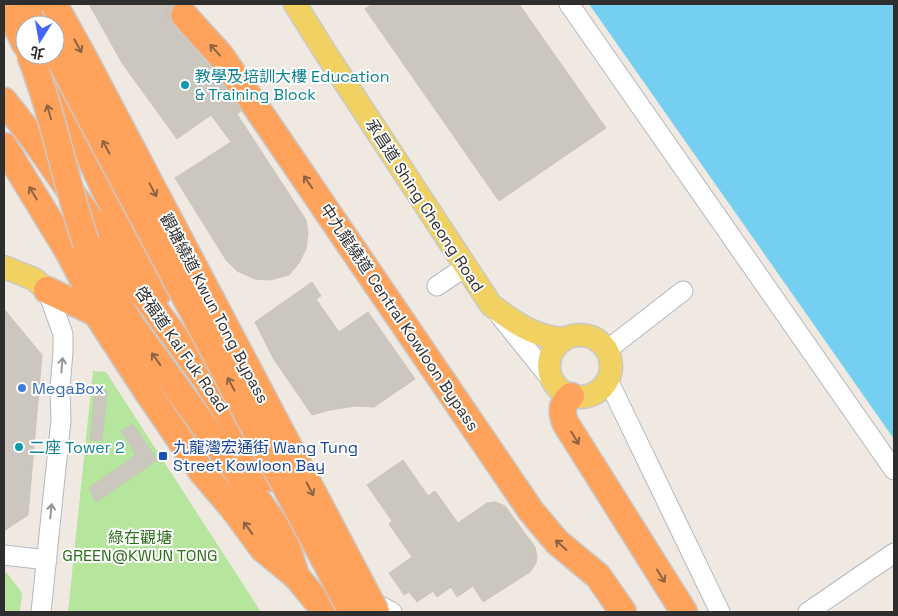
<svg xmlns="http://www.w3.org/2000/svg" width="898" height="616" font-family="'Space Grotesk','Noto Sans TC',sans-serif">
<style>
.green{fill:#b6e59e}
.water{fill:#75cff0}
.building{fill:#cbc7bf;stroke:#cbc5ba}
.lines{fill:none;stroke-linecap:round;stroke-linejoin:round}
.highway-tunnel{stroke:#c8c4bd;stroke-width:26;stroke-dasharray:26 13;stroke-linecap:butt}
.minor-casing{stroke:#b4b7c1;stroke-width:21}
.major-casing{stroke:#c9c9c9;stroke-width:25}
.highway-casing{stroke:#c9c9c9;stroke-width:29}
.minor{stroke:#fff;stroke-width:19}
.major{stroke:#f2d163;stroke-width:22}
.highway{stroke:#ffa35c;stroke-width:26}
.highway-bridge-casing{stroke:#c9c9c9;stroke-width:29;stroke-linecap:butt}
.highway-bridge{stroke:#ffa35c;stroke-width:26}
.oneway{stroke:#8c6343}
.oneway2{stroke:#969696}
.culture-dot{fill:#0f9aa8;stroke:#fff;stroke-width:2}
.shop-dot{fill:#3f7fe0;stroke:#fff;stroke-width:2}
.transit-dot{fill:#1a4fb4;stroke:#fff;stroke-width:2}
.labels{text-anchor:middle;stroke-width:4;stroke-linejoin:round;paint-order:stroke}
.culture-label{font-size:16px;fill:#0d838f;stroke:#fff;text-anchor:start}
.street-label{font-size:16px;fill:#2e2e2e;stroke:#fff}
.shop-label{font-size:16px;fill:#366cbe;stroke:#fff;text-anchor:start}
.transit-label{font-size:16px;fill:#164399;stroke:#fff;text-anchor:start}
.park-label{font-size:16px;fill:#2c6e1b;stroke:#fff}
</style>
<rect width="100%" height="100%" fill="#efe9e1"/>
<g class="green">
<polygon points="93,371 106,372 261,612 68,612"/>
<polygon points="4,573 7,573 22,593 20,612 4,612"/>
</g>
<polygon class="water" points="589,4 894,4 894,439"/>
<g class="building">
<polygon points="89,4 174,4 170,11 169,18 173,25 209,65 241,111 237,114 306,220 308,234 306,249 299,263 289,275 270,280 255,279 237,271 226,260 175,178 231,142 211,115 177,139 122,63"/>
<polygon points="372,4 519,4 606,128 499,201 365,9"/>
<polygon points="312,282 321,296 316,299 339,332 368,312 415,379 374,407 356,406 330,410 312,415 273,358 255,322"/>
<polygon points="4,309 42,355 28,515 4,531"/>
<polygon points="95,390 107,391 102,441 90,440"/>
<polygon points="133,424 157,460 96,502 89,488 136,455 121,431"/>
<polygon points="403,460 428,496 435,491 458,523 487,503 496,502 505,506 535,547 537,557 536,563 530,572 483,602 473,586 457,597 451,587 437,597 433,591 417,602 409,592 404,595 389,573 412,557 389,524 392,521 367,485"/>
</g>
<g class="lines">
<polyline class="highway-tunnel" points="172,4 184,15"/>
<defs>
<g id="minor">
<polyline points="569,4 894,470"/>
<polyline points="437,286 465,267"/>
<polyline points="500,316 554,383"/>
<polyline points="607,350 683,291"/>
<polyline points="608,380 720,612"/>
<polyline points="4,555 47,560"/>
<polyline points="367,599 392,612"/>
<polyline points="41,612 61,420 60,389 63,351 63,334 47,290"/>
<polyline points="808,612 894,553"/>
</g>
<g id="major">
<path d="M295 4 325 52 491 305C514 322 534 337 563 339"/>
<polyline points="4,267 34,279 47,290"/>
<circle cx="580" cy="366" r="31"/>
</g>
<g id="highway">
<polyline points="6,4 25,44"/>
<polyline points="27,4 40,25"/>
<polyline points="184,15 221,56 254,104 531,511 557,542 598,576 623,612"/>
<polyline points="44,55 103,186 158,293"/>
<polyline points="4,101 33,138 121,263 200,371 270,478"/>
<polyline points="4,146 68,251 88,289 96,313 148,393 202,472 232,507 263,549 296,576 326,612"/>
<polyline points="86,243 100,273 130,323 284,537 296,576"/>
<polyline points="47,290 96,313"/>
<path d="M571 396C561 404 561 413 566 424L684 612"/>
</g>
</defs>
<use href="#minor" class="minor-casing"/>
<use href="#major" class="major-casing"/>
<use href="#highway" class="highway-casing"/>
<use href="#minor" class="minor"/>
<use href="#major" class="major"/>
<use href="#highway" class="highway"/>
<defs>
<g id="highway-bridge">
<polyline points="54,4 83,56 376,612"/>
<polyline points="55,51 352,612"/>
<path d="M30 55C54 116 65 181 86 243"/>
</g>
</defs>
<use href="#highway-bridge" class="highway-bridge-casing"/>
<use href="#highway-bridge" class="highway-bridge"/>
</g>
<defs><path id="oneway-shaft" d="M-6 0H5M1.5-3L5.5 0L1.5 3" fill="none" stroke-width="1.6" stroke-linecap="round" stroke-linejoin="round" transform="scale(1.25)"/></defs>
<g class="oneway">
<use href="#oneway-shaft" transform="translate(78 46) rotate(61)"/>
<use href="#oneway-shaft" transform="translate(215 50) rotate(-132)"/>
<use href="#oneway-shaft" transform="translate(49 112) rotate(-106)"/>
<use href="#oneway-shaft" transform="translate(106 147) rotate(-118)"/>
<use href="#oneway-shaft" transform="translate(308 182) rotate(-125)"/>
<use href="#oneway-shaft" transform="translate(153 190) rotate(62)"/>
<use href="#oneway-shaft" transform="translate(33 193) rotate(-121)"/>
<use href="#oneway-shaft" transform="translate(156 359) rotate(-126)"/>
<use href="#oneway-shaft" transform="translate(231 384) rotate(-118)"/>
<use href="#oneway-shaft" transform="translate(575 438) rotate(59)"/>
<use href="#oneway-shaft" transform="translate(310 489) rotate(62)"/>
<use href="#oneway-shaft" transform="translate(248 528) rotate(-126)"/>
<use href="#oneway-shaft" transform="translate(561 545) rotate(-138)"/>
<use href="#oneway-shaft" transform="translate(661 576) rotate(58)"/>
</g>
<g class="oneway2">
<use href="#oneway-shaft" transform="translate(62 365) rotate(-85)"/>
<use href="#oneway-shaft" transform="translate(51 511) rotate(-84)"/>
</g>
<g class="culture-dot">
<circle cx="185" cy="85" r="5"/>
<circle cx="19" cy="447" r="5"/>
</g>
<circle class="shop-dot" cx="22" cy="388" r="5"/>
<rect class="transit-dot" x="158" y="451" width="10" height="10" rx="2.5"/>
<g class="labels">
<g class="culture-label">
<text x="195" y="82">教學及培訓大樓 Education<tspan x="195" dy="18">&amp; Training Block</tspan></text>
<text x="29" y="453">二座 Tower 2</text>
</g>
<g class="street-label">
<text transform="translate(425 205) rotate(57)" y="6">承昌道 Shing Cheong Road</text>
<text transform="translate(215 308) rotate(62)" y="6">觀塘繞道 Kwun Tong Bypass</text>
<text transform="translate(400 317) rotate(56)" y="6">中九龍繞道 Central Kowloon Bypass</text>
<text transform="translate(182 349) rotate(55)" y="6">啓福道 Kai Fuk Road</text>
</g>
<g class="shop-label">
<text x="32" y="394">MegaBox</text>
</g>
<g class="transit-label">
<text x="173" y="453">九龍灣宏通街 Wang Tung<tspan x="173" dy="18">Street Kowloon Bay</tspan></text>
</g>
<g class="park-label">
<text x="140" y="543">綠在觀塘<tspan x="140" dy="18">GREEN@KWUN TONG</tspan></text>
</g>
</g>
<rect width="898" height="616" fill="none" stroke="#2e2e2e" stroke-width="10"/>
<g transform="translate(40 40) rotate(191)"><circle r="24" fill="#ffffff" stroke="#ababab"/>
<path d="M0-4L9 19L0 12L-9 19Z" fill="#4264fb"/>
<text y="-8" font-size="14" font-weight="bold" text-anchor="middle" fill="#2e2e2e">北</text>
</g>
</svg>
